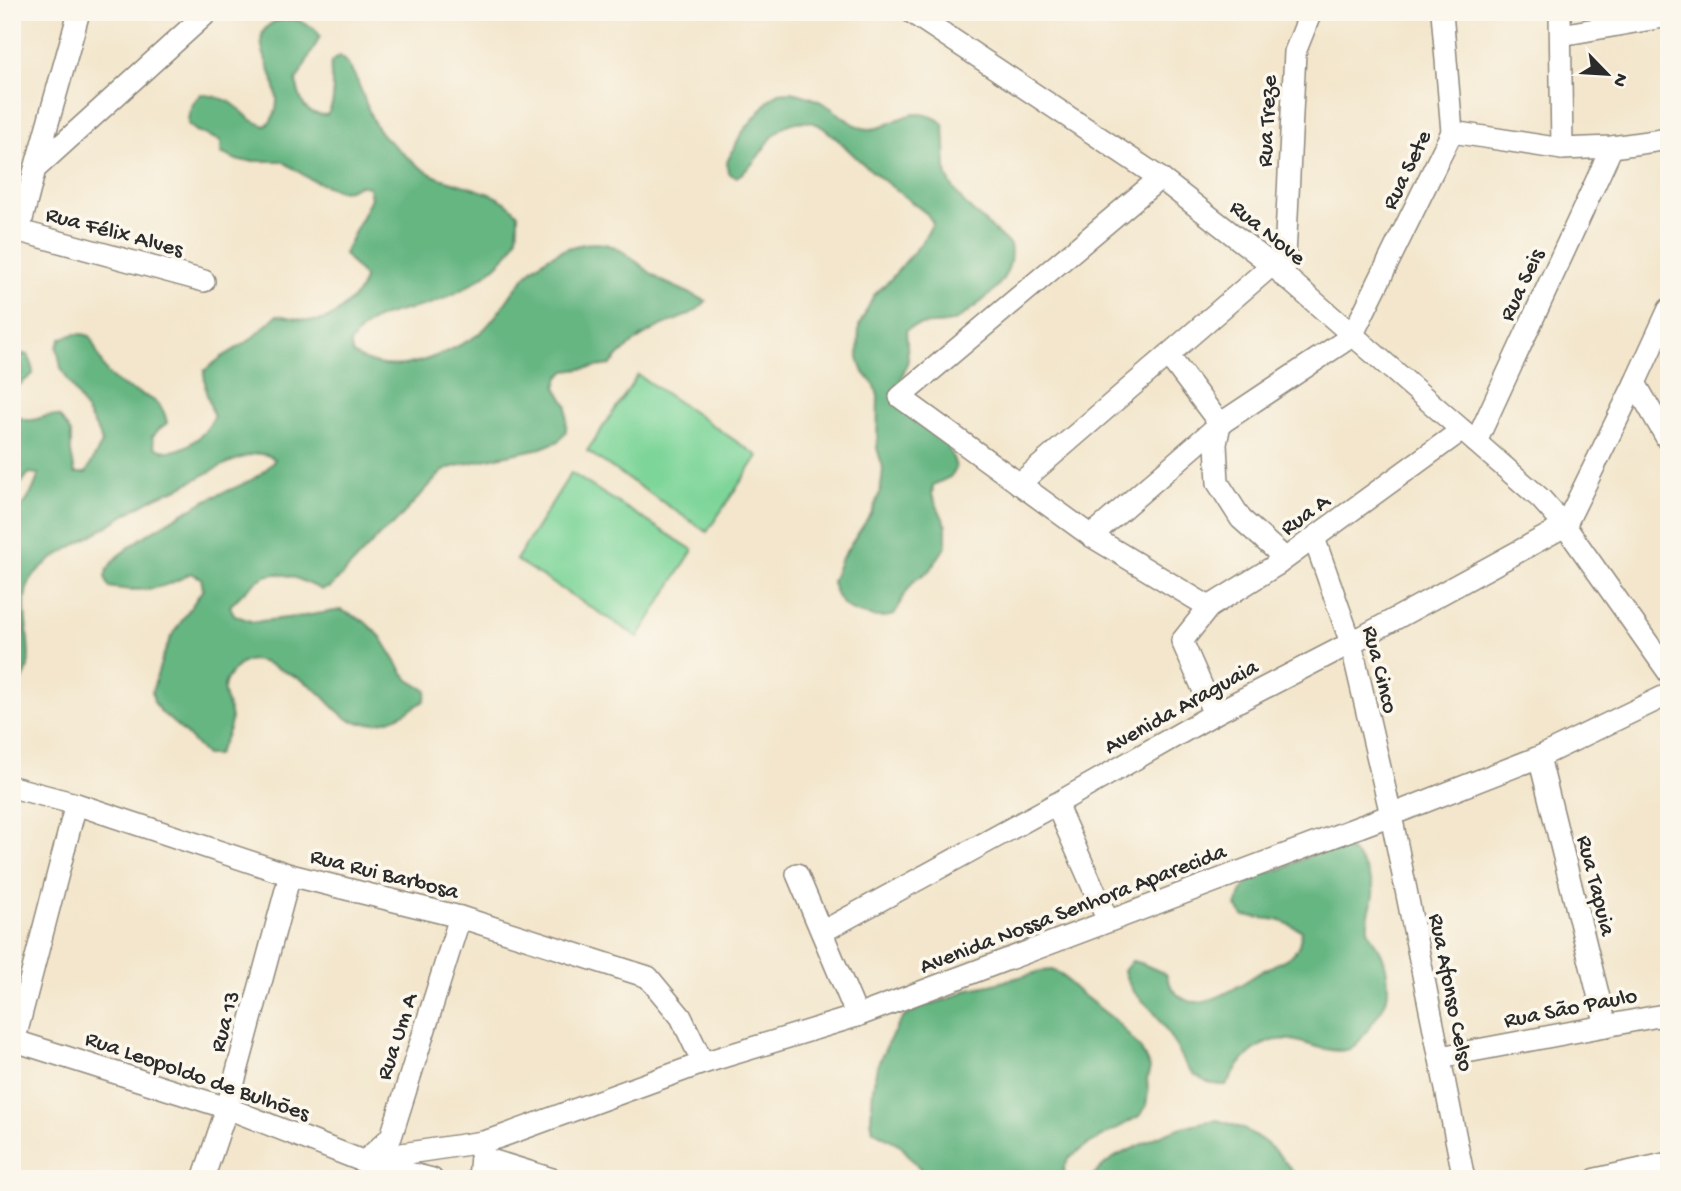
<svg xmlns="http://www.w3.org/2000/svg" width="1681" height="1191" font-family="'Gochi Hand',sans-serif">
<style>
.green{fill:#7ed59a;stroke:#548062;stroke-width:2}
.forest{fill:#66b682;stroke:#487056;stroke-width:2}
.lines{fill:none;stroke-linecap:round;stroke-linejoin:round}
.minor-casing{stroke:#8f887c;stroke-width:24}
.minor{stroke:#fff;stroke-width:21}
.labels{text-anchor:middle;stroke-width:7;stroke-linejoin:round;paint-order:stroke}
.street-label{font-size:23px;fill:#2b2b2b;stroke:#fbf7ec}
</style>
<rect width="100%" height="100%" fill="#fbf7ec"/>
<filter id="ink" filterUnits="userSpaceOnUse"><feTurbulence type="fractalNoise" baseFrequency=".0143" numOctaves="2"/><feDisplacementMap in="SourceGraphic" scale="14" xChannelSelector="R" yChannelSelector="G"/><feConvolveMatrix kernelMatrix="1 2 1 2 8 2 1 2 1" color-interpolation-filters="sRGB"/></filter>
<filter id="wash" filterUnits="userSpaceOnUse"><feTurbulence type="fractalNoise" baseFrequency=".00686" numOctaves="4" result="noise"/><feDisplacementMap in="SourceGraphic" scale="28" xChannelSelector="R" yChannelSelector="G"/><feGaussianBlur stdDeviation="1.57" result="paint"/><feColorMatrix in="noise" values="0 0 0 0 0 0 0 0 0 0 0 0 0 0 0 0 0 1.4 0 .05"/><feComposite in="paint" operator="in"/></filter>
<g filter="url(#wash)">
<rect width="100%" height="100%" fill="#f3e6cc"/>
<g class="green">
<polygon points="638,375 758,456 707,532 587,451"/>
<polygon points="571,473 693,550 638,637 516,560"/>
</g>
<g class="forest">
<path d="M295 19 314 28 320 36C313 52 303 66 296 82 301 102 303 115 327 115 340 95 328 82 331 62L340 56C367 81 362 120 391 143 404 154 419 169 435 176 462 187 499 190 518 214 518 221 518 229 517 236 510 265 457 295 430 304 397 314 371 311 350 344L353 354C387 375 421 364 454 348 463 343 474 339 481 332 498 317 509 295 524 278 542 256 576 240 604 244 624 247 645 271 662 281 677 288 692 294 706 301 694 317 670 320 653 330 636 339 622 351 610 365L566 371 559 377 556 387 567 406 566 431 559 441 541 448 469 463 449 468 441 473 395 523 380 535 331 587 322 590C274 567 268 566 230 606L234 615 253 622 304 616 341 610 364 621 380 636 403 673 409 680 427 691 424 701C402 716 378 730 350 720 338 715 325 696 314 688 304 680 293 675 281 670 257 658 244 653 227 679 218 693 231 706 231 720 230 732 222 744 217 755H206L184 732 161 712 154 702 152 692 162 659 171 637 203 589 201 578 191 573C164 590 140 593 109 587L105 577C106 574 107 569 109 567 122 546 183 512 207 500 229 489 261 481 275 459 268 455 262 453 255 454 228 460 205 475 181 487 173 491 164 493 156 497 134 508 113 523 91 536 75 545 45 561 34 575 8 607 50 667 12 690V513C27 508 34 488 39 474L29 473 17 489 12 490V413C37 430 37 411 60 417L71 433V453L75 473H86L102 443 99 433 61 368 57 347 61 339C72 334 79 332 90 336 97 350 102 371 114 380 134 397 162 392 167 423L159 429 152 437 155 447C177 460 205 437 214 417L206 392 204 371 222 357 250 340 277 315C312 321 324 329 350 301 359 292 362 290 364 277L344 254 371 198 369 187 359 185 349 190 339 191 310 179 282 161H239L221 153V141L196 131 188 124C188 111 192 103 201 94 211 96 226 98 233 104 248 115 246 120 266 126 302 92 235 41 274 22 280 19 289 20 295 19Z"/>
<path d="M790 92C804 94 819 100 831 108 841 115 851 125 863 128 885 134 901 109 926 115 934 117 938 119 944 125L946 168 947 177 952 186 964 203 1010 245C1015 273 994 293 973 308 967 312 961 318 954 321 938 327 921 320 906 330L908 360 897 391C916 409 953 443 956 469L950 477 933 485 932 495 946 525V546L930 570 914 581 903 597 894 615C884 618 877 618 866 615 846 611 837 602 832 582L840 561 872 512 880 492 882 479 883 468 877 448 878 396 875 386 862 370 858 358 859 326 874 295 891 279 923 241 933 223 927 214C907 198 886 183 867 167 852 155 833 132 817 124 806 120 795 121 785 126 765 138 758 166 736 177L728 173 727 162 741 134 770 99 779 93Z"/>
<polygon points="12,352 28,355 32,364 33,374 18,386 12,401"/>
<path d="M1330 846C1352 848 1357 854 1367 872 1369 877 1372 881 1373 887 1375 901 1366 914 1368 929 1370 937 1377 945 1381 952 1386 963 1388 976 1388 989 1388 1002 1381 1011 1373 1022 1367 1030 1359 1045 1349 1049 1340 1053 1326 1049 1317 1047 1309 1045 1300 1041 1291 1040 1259 1036 1240 1060 1226 1085 1214 1086 1205 1082 1195 1075 1185 1068 1183 1058 1177 1048 1169 1036 1162 1022 1153 1011 1138 995 1131 994 1124 971L1132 961 1143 964 1166 974C1183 1027 1229 992 1259 973 1269 967 1283 962 1293 954 1300 948 1301 939 1301 930L1279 920 1243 916 1236 906 1242 891 1249 881 1260 875 1284 868Z"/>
<polygon points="1052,970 1061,974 1075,989 1116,1021 1140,1048 1150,1068 1147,1079 1148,1092 1146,1106 1141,1115 1087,1145 1069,1158 1064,1167 1064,1179 929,1179 900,1145 873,1130 871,1120 873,1088 877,1066 891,1037 903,1018 919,1007 949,999 969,989 990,985 1042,971"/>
<path d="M1217 1120C1254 1129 1277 1148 1298 1179H1089C1095 1174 1099 1169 1105 1164 1113 1157 1124 1152 1134 1148 1163 1133 1184 1124 1217 1120Z"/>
</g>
</g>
<g filter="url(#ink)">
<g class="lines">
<defs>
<g id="minor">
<polyline points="911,12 1160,178 1272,265 1462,430 1541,499 1565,526 1669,673"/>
<polyline points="1560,12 1562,149"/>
<polyline points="1561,35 1669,16"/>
<polyline points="1452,132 1562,149 1612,147 1669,139"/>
<polyline points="35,169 79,12"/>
<polyline points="1160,178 900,397 1091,536 1209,607"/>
<polyline points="12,229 204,281"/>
<polyline points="12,239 19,231 35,169 208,12"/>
<polyline points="1284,277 1295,52 1311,12"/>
<polyline points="1168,355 1220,424 1216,444 1218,483 1241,519 1278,552 1278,564"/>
<polyline points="1635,383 1669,442"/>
<polyline points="1476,442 1612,147"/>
<polyline points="1019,484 1272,265"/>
<polyline points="1565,526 1635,383 1669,309"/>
<polyline points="1091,536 1220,424 1352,336 1452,132 1442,12"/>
<polyline points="1314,538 1351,643 1391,815 1464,1179"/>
<polyline points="1214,714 1182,641 1209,607 1278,564 1462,430"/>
<polyline points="1539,757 1606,1026"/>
<polyline points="12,787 76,804 290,875 460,917 648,977 681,1017 703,1063"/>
<polyline points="1056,804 1108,921"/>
<polyline points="797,874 857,1016"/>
<polyline points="822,932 1056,804 1214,714 1351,643 1565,526"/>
<polyline points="12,1040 227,1108 365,1162 432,1179"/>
<polyline points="12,1050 76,804"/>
<polyline points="1440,1057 1669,1014"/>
<polyline points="481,1157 552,1179"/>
<polyline points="366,1160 391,1137 460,917"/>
<polyline points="365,1162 381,1157 483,1142 500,1137 703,1063 857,1016 1391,815 1539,757 1669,694"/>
<polyline points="203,1179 227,1108 290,875"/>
<polyline points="479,1179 482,1144"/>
<polyline points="1596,1179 1669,1163"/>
</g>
</defs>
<use href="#minor" class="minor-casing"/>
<use href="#minor" class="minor"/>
</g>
</g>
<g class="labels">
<g class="street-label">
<text transform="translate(1265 121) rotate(-87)" y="8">Rua Treze</text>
<text transform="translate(1405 169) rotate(-64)" y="8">Rua Sete</text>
<text transform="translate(115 230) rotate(15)" y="8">Rua Félix Alves</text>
<text transform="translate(1269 231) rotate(39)" y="8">Rua Nove</text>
<text transform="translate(1520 284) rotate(-65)" y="8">Rua Seis</text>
<text transform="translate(1304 513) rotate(-36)" y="8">Rua A</text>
<text transform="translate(1382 669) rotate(76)" y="8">Rua Cinco</text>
<text transform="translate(1180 705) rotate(-29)" y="8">Avenida Araguaia</text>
<text transform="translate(385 872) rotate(14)" y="8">Rua Rui Barbosa</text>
<text transform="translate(1598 885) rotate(76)" y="8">Rua Tapuia</text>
<text transform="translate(1072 907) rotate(-21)" y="8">Avenida Nossa Senhora Aparecida</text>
<text transform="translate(1453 992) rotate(79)" y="8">Rua Afonso Celso</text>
<text transform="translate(1570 1006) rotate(-11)" y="8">Rua São Paulo</text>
<text transform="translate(223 1021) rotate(-75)" y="8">Rua 13</text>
<text transform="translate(395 1036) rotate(-72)" y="8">Rua Um A</text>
<text transform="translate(198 1074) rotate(19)" y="8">Rua Leopoldo de Bulhões</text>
</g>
</g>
<rect width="1681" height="1191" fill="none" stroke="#fbf7ec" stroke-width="42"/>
<g transform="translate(1607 74) rotate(115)" stroke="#fbf7ec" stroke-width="5" paint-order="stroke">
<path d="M0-5L12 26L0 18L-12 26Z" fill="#2b2b2b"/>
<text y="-10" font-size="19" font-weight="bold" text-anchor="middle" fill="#2b2b2b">N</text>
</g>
</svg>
